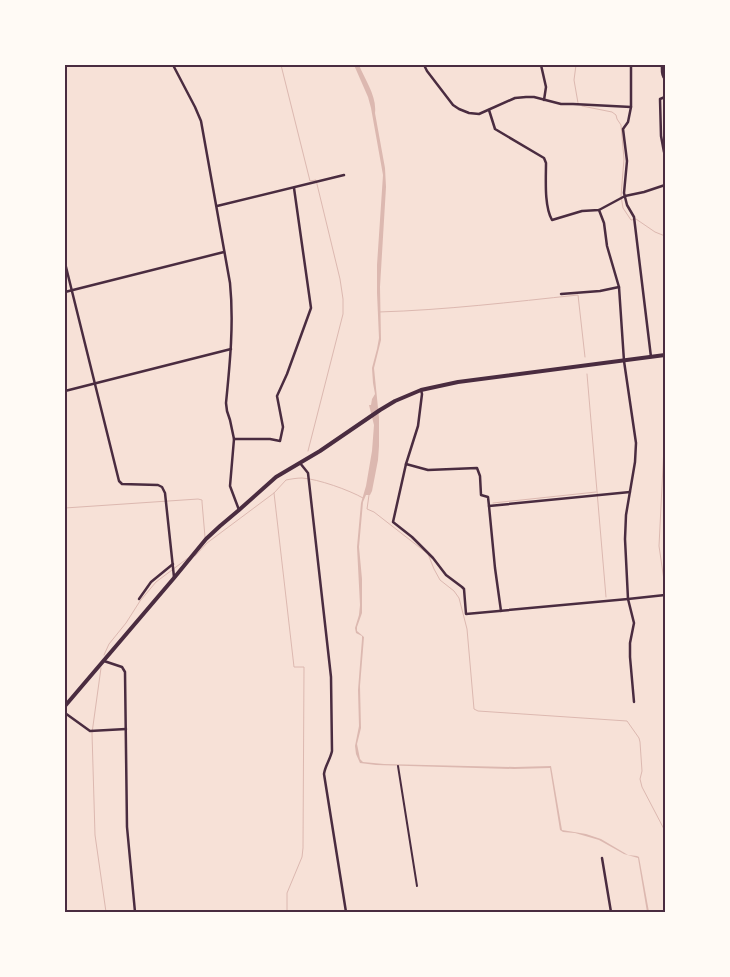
<svg xmlns="http://www.w3.org/2000/svg" width="730" height="977" font-family="Karla,sans-serif">
<style>
.water{fill:#dcb8b0}
.lines{fill:none;stroke-linecap:round;stroke-linejoin:round}
.stream{stroke:#dcb8b0;stroke-width:1}
.pedestrian{stroke:#4a2c40;stroke-width:2}
.minor{stroke:#4a2c40;stroke-width:2.5}
.trunk{stroke:#4a2c40;stroke-width:4}
.neatline{fill:none;stroke:#4a2c40;stroke-width:2}
</style>
<rect width="100%" height="100%" fill="#f7e1d7"/>
<path class="water" d="M354 65H359C365 80 377 96 375 113L385 168 386 187 380 287 381 340 374 368 379 418V446L378 460 372 491 370 495H366L363 502 359 547 362 579V613L357 627V631L364 637 360 686 361 728 357 744 360 759 363 762 384 764 515 767 551 766 562 830 586 834 601 839 628 855 637 856 639 857 649 912H647L638 858 624 854 599 840 575 833 563 832 560 830 550 768 514 769 376 765 360 763 356 754 355 746 359 726 358 690 362 639V636L356 633 355 628 359 615 360 605 357 547 361 503 366 486 372 451 374 425 369 405H371L372 399 375 394 373 383 372 368 377 349 379 338 377 293V265L383 175 371 108 368 97Z"/>
<g class="lines">
<g class="stream">
<polyline points="281,65 310,181 316,180 340,279 343,299 343,314 308,451"/>
<polyline points="576,65 574,80 578,103"/>
<polyline points="582,106 612,112 616,115 617,119 621,125 624,159 621,196 623,208 631,220 636,219 655,232 665,236"/>
<path d="M379 312C446 310 512 302 578 295L585 357"/>
<polyline points="587,374 606,597"/>
<polyline points="665,427 659,546 665,587"/>
<polyline points="274,493 294,667 304,667 303,848 302,857 287,893 287,912"/>
<polyline points="369,495 367,509 374,512 428,554 434,569 440,580 454,591 459,598 467,629 474,709 478,711 627,721 639,738 640,742 642,771 640,779 642,787 665,831"/>
<polyline points="493,503 596,492"/>
<polyline points="65,508 198,499 202,500 202,502 205,537"/>
<path d="M195 556 207 543 274 493 286 480C291 479 297 478 302 478 318 479 349 490 363 498"/>
<polyline points="104,655 109,644 126,623 140,601 156,582 188,558"/>
<polyline points="101,668 92,733 95,835 106,912"/>
</g>
<polyline class="pedestrian" points="398,766 417,886"/>
<g class="minor">
<path d="M173 65 195 107 201 121 230 283C234 323 230 363 226 403L227 411 230 420 234 439 230 486 239 510"/>
<polyline points="424,65 427,71 453,105 459,109 469,113 479,114 515,98 526,97 534,97 561,104 573,104 631,107"/>
<polyline points="541,65 546,87 544,100"/>
<polyline points="631,65 631,107 628,122 623,129 627,161 624,193 627,205 634,217 651,357"/>
<path d="M662 65C662 70 661 76 665 79"/>
<polyline points="665,97 660,99 661,136 664,152 665,153"/>
<path d="M489 110 495 129 544 158 546 163C546 179 544 206 552 220L582 211 599 210 625 196 644 192 665 185"/>
<polyline points="217,206 344,175"/>
<polyline points="599,210 604,223 607,246 619,287 624,361 636,443 635,462 626,515 625,539 628,599 634,623 630,643 630,657 634,702"/>
<polyline points="65,263 119,481 122,484 158,485 162,487 165,493 174,577"/>
<polyline points="65,292 224,252"/>
<polyline points="561,294 600,291 619,287"/>
<polyline points="421,390 422,394 418,426 406,464 393,522 412,537 433,558 446,575 462,587 464,589 466,614 628,599 665,595"/>
<polyline points="65,391 231,349"/>
<polyline points="234,439 270,439 280,441 283,427 277,396 287,374 311,308 294,188"/>
<path d="M300 463 308 473 331 677 332 751C330 760 325 766 324 774L346 912"/>
<polyline points="406,464 428,470 477,468 480,476 481,495 488,497 489,506 630,492"/>
<polyline points="489,506 495,568 501,611"/>
<polyline points="139,599 151,582 173,564"/>
<polyline points="104,661 122,667 125,672 127,827 135,912"/>
<polyline points="65,713 90,731 126,729"/>
<polyline points="602,858 611,912"/>
</g>
<polyline class="trunk" points="65,706 174,578 206,539 220,526 239,510 276,477 320,451 380,410 395,401 421,390 458,382 665,355"/>
</g>
<rect width="730" height="977" fill="none" stroke="#fffaf5" stroke-width="132"/>
<rect x="66" y="66" width="598" height="845" class="neatline"/>
</svg>
